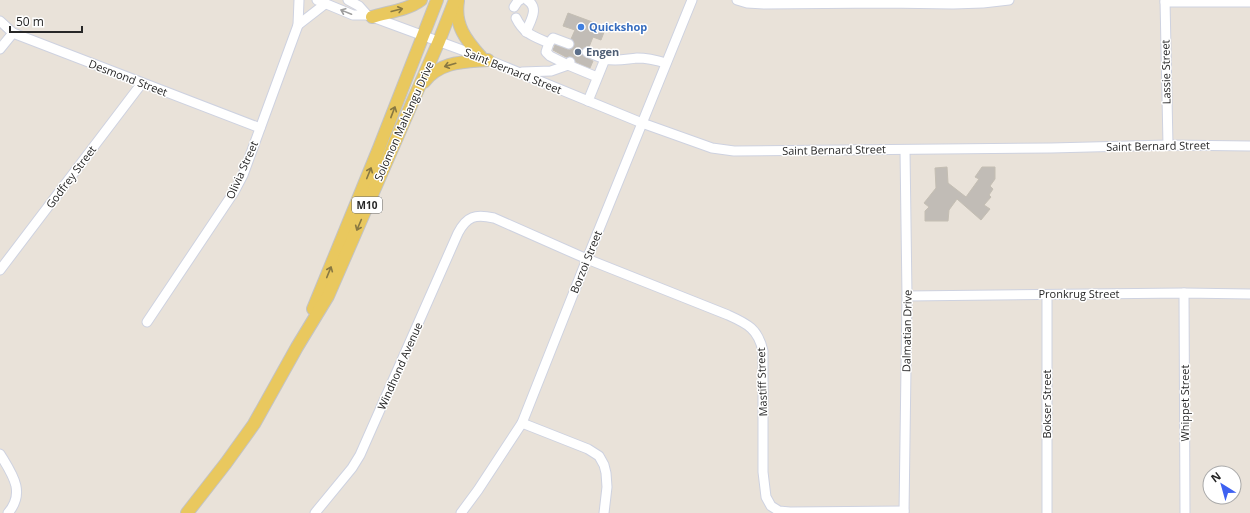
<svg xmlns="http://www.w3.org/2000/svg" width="1250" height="513" font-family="'Open Sans',sans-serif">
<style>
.building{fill:#c1bcb6;stroke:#c4beb3}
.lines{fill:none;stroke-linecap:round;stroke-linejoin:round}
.minor-tunnel{stroke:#c2bdb5;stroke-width:9;stroke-dasharray:9 4.5;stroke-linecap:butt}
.minor-casing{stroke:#ced2e0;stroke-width:11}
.major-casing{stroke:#c3c3c3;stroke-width:14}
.minor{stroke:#fff;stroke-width:9}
.major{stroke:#e9c85e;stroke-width:12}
.oneway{stroke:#887842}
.oneway2{stroke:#9e9e9e}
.shop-dot{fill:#3f7fe0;stroke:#fff;stroke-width:1.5}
.service-dot{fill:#5c6f8a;stroke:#fff;stroke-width:1.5}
.labels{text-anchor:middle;stroke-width:3;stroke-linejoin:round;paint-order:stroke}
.shield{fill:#fff;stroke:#686868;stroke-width:1}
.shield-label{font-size:10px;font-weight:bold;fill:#272727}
.shop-label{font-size:11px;font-weight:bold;fill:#366cbe;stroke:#fff;text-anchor:start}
.service-label{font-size:11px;font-weight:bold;fill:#4e5e75;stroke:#fff;text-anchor:start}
.street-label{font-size:11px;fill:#272727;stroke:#fff}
</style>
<rect width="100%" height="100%" fill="#e9e2d9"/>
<g class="building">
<polygon points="568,13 606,27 601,40 593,37 589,47 586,46 582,49 583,56 593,61 590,68 576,62 573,57 570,56 566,57 553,50 555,45 570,50 574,46 575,43 571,39 575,30 563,26"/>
<polygon points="947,167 948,183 966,197 979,179 975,177 982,167 995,167 995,179 990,186 993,189 989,195 991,197 984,205 990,209 981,220 957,199 949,210 948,221 925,221 925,211 929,207 924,203 936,188 935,168"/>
</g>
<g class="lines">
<g class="minor-tunnel">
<polyline points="569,44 587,52"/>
<polyline points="570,61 576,47"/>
</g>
<defs>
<g id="minor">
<polyline points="317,0 353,15 367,15 481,57 642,123 712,148 734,151 1051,148 1168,145 1250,146"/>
<polyline points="348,0 359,6 367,15"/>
<polyline points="737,0 747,3 764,4 885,3 953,4 983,3 1009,0"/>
<polyline points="1165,0 1168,145"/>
<polyline points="1165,2 1250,2"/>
<polyline points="514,7 518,1 520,0"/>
<path d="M516 18C524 34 533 36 549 43"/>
<polyline points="0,21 13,33 260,128"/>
<polyline points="298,25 325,4"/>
<path d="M526 32C530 21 540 8 527 0"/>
<polyline points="569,44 553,38 549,43 546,52 550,56 568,65 570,62"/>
<polyline points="0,49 13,33"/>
<polyline points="587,52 605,59"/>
<polyline points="522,72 551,71 568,65 597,77"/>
<path d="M588 101 605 59C616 62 626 59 637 58 647 58 656 60 666 63"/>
<polyline points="0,270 142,83"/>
<polyline points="1184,293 1185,513"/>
<polyline points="907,296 1184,293 1250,294"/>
<polyline points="147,322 234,192 243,175 298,25 299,0"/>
<polyline points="522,423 588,449 599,456 604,465 606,473 607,487 604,513"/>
<path d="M0 454C12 474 26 492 8 513"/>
<path d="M315 513 352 468 360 455 458 233C467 216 475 214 494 218L587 259 728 315C748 324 758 329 763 351V472L766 497 771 506 779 511 790 512 904 511"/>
<polyline points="461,513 478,490 522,423 587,259 692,0"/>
<polyline points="904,513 907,296 905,150"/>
<polyline points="1047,513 1047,295"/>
</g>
<g id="major">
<path d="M458 1C454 25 466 40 481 57"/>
<path d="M372 17C388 12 408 10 421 0"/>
<path d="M424 82C440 61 464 62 488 60"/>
<polyline points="313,309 379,148 437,0"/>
<polyline points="187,513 226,463 254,424 297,347 328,296 439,41 455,0"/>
</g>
</defs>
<use href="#minor" class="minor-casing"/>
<use href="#major" class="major-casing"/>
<use href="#minor" class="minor"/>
<use href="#major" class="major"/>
</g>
<defs><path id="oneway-shaft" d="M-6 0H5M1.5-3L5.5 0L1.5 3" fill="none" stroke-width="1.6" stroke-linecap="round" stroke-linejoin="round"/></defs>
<g class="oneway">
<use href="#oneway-shaft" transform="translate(397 10) rotate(-14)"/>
<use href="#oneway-shaft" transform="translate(450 65) rotate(164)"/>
<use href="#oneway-shaft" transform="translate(393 112) rotate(-69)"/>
<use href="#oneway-shaft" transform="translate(369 173) rotate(-68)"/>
<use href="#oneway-shaft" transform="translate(359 225) rotate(113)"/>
<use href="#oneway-shaft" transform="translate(329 272) rotate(-68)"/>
</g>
<use class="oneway2" href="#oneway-shaft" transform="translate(346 12) rotate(-158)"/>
<circle class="shop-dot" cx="581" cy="27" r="4"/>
<circle class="service-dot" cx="578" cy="52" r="4"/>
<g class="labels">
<rect class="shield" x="352" y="197" width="30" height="16" rx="3"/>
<g class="shield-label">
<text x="367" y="209">M10</text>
</g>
<g class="shop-label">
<text x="589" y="31">Quickshop</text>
</g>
<g class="service-label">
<text x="586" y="56">Engen</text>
</g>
<g class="street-label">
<text transform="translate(513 71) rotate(22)" y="4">Saint Bernard Street</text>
<text transform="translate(1166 72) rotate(-91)" y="4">Lassie Street</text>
<text transform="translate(128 78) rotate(21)" y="4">Desmond Street</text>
<text transform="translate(404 121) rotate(-66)" y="4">Solomon Mahlangu Drive</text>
<text transform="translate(1158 146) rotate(-1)" y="4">Saint Bernard Street</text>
<text transform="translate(834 150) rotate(-1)" y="4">Saint Bernard Street</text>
<text transform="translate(242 170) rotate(-66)" y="4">Olivia Street</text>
<text transform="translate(71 177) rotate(-53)" y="4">Godfrey Street</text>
<text transform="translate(586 262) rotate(-68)" y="4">Borzoi Street</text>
<text x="1079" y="298">Pronkrug Street</text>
<text transform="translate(907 331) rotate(-89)" y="4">Dalmatian Drive</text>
<text transform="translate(400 366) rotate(-66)" y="4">Windhond Avenue</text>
<text transform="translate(762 382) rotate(-92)" y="4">Mastiff Street</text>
<text transform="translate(1185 403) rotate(-90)" y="4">Whippet Street</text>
<text transform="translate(1047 404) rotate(-90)" y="4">Bokser Street</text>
</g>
</g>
<g transform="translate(1222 485) rotate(323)"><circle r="19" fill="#ffffff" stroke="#a9a9a9"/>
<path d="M0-3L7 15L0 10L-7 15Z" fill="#3e61f1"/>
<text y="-6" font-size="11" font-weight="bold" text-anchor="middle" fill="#272727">N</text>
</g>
<path d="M10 26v6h72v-6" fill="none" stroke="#272727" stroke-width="2"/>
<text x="16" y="26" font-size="12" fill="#272727" stroke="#ffffff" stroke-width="3" paint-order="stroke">50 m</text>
</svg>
